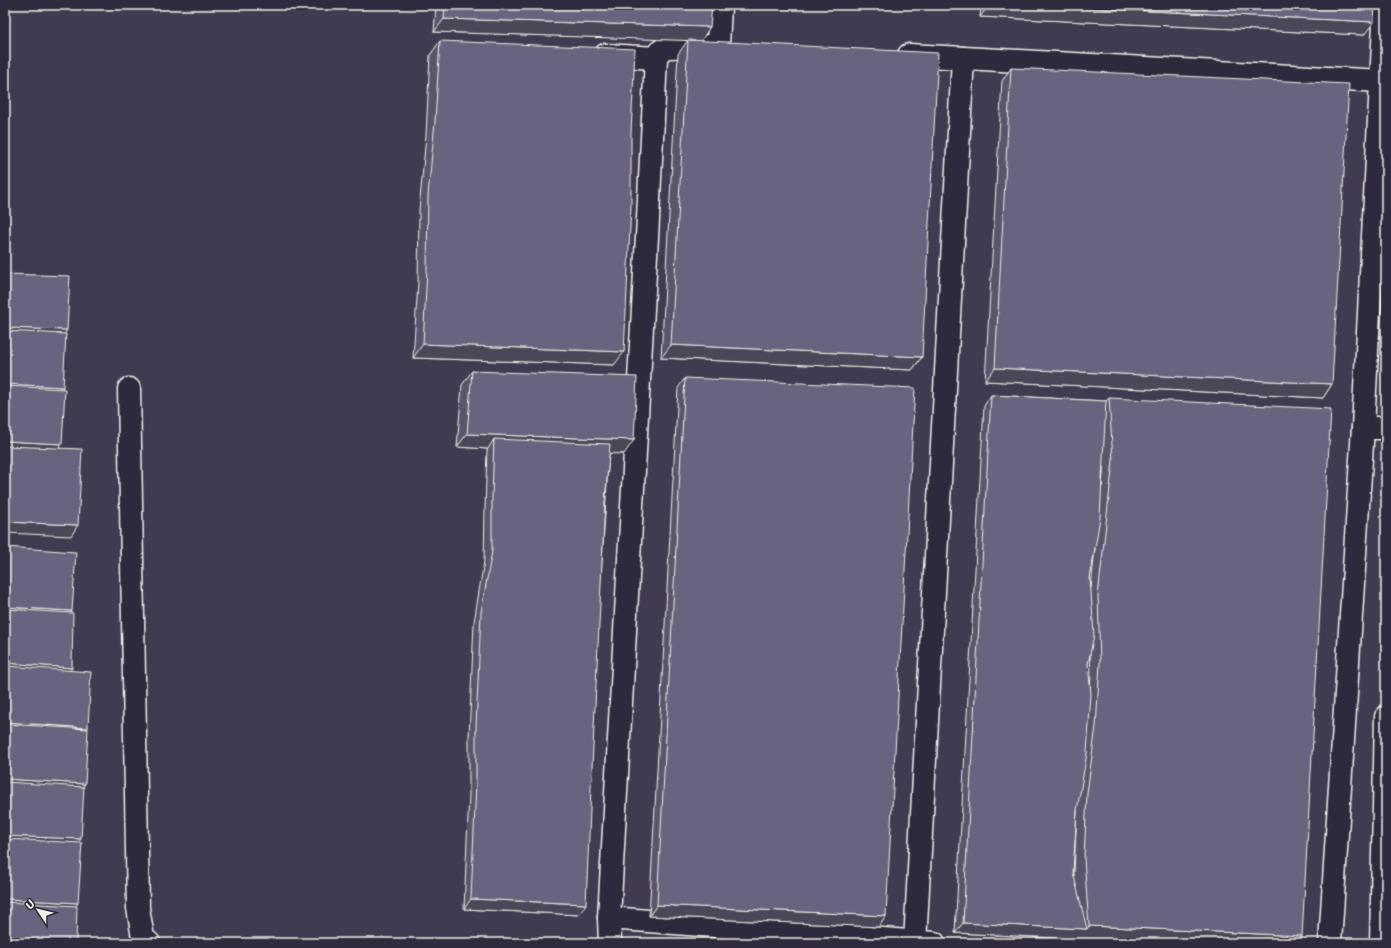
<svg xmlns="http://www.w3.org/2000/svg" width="1391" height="948" font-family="Sriracha,sans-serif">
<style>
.built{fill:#403b51}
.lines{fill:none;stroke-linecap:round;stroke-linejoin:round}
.minor-casing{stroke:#f4f1e8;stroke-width:25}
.minor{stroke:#2f2a3d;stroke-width:22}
.wall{fill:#59566d;stroke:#f4f1e8;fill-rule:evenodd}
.shaded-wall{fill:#484659;stroke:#f4f1e8}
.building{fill:#67647f;stroke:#f4f1e8}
</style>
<rect width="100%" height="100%" fill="#2f2a3d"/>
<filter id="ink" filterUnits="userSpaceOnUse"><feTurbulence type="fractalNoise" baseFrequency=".025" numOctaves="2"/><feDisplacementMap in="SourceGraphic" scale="8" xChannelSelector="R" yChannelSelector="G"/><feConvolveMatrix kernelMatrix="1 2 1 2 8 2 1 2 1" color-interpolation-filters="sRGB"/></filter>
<g filter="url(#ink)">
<rect class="built" x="5" y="5" width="1381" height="938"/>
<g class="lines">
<defs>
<g id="minor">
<polyline points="605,55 656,58"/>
<polyline points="909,55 1381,81"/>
<polyline points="129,389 138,908 143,938 149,943"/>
<polyline points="1363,428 1386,428"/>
<polyline points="609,918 934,943"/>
<path d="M610 943 609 918 648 219 656 58C658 52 661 50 667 47L718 46 720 5"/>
<polyline points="915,943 963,58"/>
<polyline points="1330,943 1363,428 1385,5"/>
<polyline points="1381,943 1386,717"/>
</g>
</defs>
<use href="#minor" class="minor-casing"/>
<use href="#minor" class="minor"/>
</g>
<g class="wall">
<polygon points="436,5 712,5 701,41 922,357 912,370 661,358 678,54 688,40 434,32"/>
<polygon points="981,5 1375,5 1364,35 980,17"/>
<polygon points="440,41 614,365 413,358 418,283 419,210 426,135 430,55"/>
<polygon points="1011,68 1332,384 1323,398 985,381 1002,81"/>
<polygon points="472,371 624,454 609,453 579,915 464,909 469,794 469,737 474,622 484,561 485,508 487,450 488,449 457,447 462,385"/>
<polygon points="685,378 886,916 879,927 649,916 678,388"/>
<path d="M991 395 1106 401 1109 398 1302 936 1297 943H1154L955 933 984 406ZM1103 467V474L1102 487ZM1095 548 1091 588 1090 578ZM1090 654 1091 676 1090 688 1088 664ZM1077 810 1074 873V879L1073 872Z"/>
</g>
<g class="shaded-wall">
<polygon points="989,5 1029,5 1374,22 1364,35 980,17"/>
<polygon points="444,19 710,27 701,41 434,32"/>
<polygon points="5,328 67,330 60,341 5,339"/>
<polygon points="423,344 624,352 614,365 413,358"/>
<polygon points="671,345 922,357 912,370 661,358"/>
<polygon points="995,368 1332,384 1323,398 985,381"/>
<polygon points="5,384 63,387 56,397 5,395"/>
<polygon points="467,434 634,440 624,454 494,449 494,439 488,449 457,447"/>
<polygon points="5,441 62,444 55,454 5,452"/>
<polygon points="5,522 78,525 71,536 5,533"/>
<polygon points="5,607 72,611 62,624 5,621"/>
<polygon points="5,663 72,668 63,681 5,677"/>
<polygon points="5,722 88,728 78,741 5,737"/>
<polygon points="5,779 85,784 75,798 5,793"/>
<polygon points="5,836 81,839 72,853 5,850"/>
<polygon points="5,899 78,903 69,917 5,913"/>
<polygon points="471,899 586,904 579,915 464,909"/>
<polygon points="657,905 886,916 879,927 649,916"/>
<polygon points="963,923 1087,929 1089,926 1302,936 1297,943 1154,943 955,933"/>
</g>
<g class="building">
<polygon points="445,5 712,5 710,27 444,19"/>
<polygon points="1029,5 1375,5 1374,22"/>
<polygon points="688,40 938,53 922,357 671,345"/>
<polygon points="440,41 635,49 631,133 631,206 624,352 423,344 427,269 428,196 435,121"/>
<polygon points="1011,68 1349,84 1332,384 995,368"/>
<polygon points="5,274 70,276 67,330 5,328"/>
<polygon points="5,331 66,334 63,387 5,384"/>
<polygon points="472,371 637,377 634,440 467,434"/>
<polygon points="685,378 915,388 886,916 657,905"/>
<polygon points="5,386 65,389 62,444 5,441"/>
<polygon points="991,395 1106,401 1100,518 1090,578 1094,635 1088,664 1091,694 1087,753 1077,810 1073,872 1087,929 963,923"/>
<polygon points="1109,398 1331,409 1302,936 1089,926 1084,859 1087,793 1096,726 1100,663 1098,596 1113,460"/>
<polygon points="494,439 610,444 605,502 591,788 586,904 471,899 476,783 476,727 481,612 492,551 492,497"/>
<polygon points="5,446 82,449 78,525 5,522"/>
<polygon points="5,547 76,552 72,611 5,607"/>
<polygon points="5,609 73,613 72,668 5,663"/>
<polygon points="5,666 91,672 88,728 5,722"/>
<polygon points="5,724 88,729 85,784 5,779"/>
<polygon points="5,782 84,787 81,839 5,836"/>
<polygon points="5,839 82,843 78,903 5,899"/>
<polygon points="5,902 77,906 76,943 5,943"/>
</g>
</g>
<rect width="1391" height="948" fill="none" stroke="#2f2a3d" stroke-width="20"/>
<rect x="10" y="10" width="1371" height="928" fill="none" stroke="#f4f1e8" stroke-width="1.5" filter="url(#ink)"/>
<g transform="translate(38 910) rotate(305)" stroke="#2f2a3d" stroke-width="3" paint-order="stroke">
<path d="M0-3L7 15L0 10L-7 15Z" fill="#f4f1e8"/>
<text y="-6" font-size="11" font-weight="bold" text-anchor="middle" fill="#f4f1e8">U</text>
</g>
</svg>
